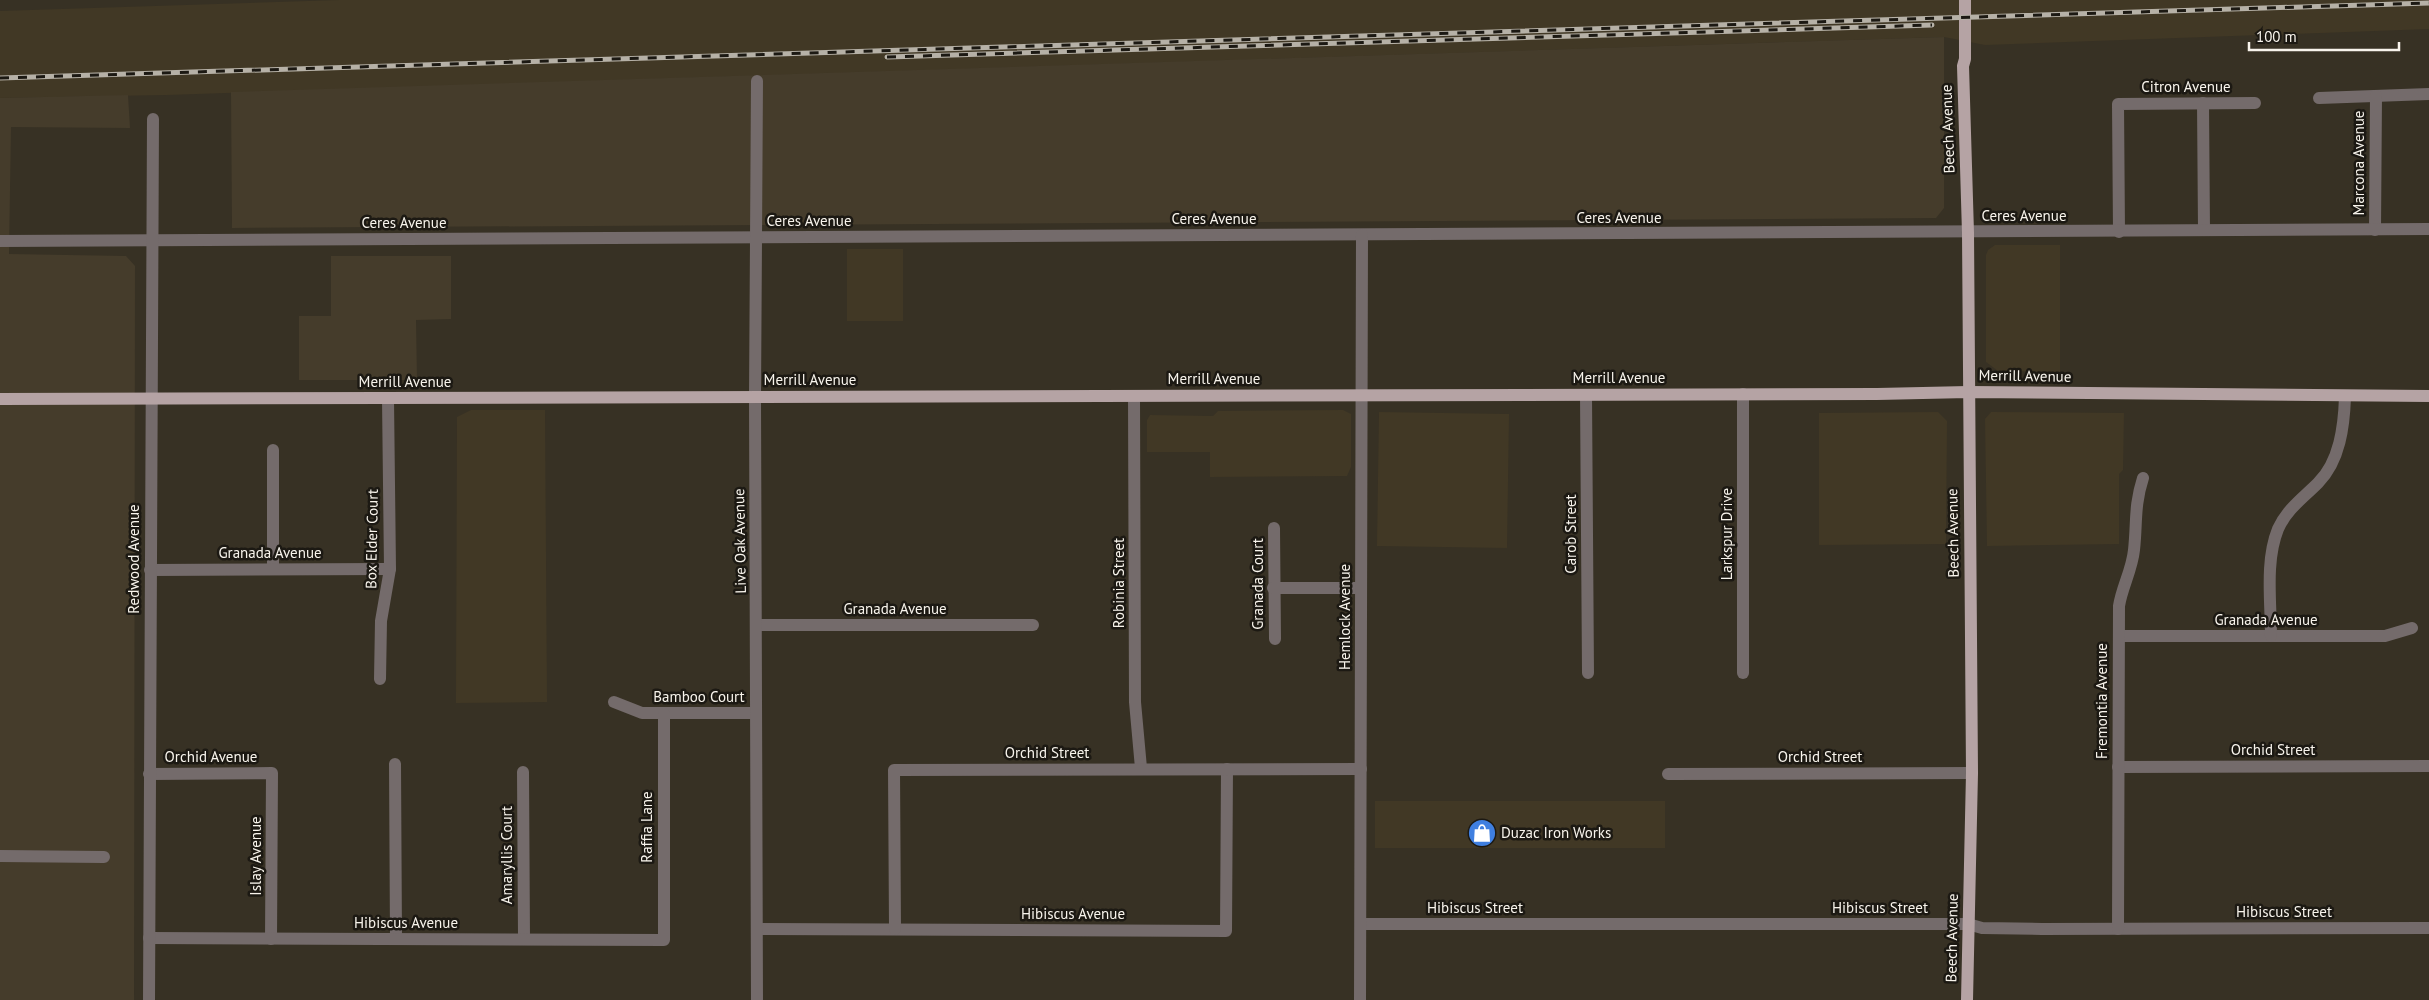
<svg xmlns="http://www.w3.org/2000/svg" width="2429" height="1000" font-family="'PT Sans',sans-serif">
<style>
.built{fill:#413825}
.industrial{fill:#453c2b}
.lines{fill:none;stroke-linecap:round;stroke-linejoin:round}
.minor{stroke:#746b6b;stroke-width:12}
.major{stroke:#b5a3a4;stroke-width:12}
.rail-casing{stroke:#b6b1a7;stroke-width:5}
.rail{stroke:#1c1913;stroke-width:3;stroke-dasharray:9;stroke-linecap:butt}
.labels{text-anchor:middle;stroke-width:5;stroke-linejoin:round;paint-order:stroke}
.street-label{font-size:15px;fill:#f8f4ec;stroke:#1c1913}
.poi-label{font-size:15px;fill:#f8f4ec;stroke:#1c1913;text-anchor:start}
</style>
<rect width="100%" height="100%" fill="#373124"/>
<g class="built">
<polygon points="339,0 2429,0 2429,29 1985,45 1944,37 167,95 0,98 0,11"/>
<polygon points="1995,245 2060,245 2060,372 1998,371 1986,362 1986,255 1988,250"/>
<rect x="847" y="249" width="56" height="72"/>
<polygon points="471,410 545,410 547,702 456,703 457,417"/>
<polygon points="1343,410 1351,414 1351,467 1347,476 1210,477 1210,452 1147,452 1147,420 1150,415 1213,416 1218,411"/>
<polygon points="1379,412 1509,414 1507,548 1377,546"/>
<polygon points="1938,412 1947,421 1946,544 1819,545 1819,413"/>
<polygon points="1991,412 2124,413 2123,470 2119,474 2119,544 1987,546 1985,419"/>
<rect x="1375" y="801" width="290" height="47"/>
</g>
<g class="industrial">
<polygon points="1944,37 1944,208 1936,218 232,228 231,92"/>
<polygon points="128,95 130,128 11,127 9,254 126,256 135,266 134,1000 0,1000 0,98"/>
<polygon points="331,256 451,256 451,319 416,320 417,380 299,380 299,316 331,316"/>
</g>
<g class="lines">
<g class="minor">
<polyline points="2319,98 2429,94"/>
<polyline points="2203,103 2204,230"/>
<polyline points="2375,230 2376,96"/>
<polyline points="2119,232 2118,104 2255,103"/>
<polyline points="0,241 2429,229"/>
<polyline points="1586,395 1588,673"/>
<polyline points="1134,396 1135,702 1141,768"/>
<polyline points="273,450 273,569"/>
<polyline points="1274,528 1275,639"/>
<polyline points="150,570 390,569"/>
<polyline points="1273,588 1361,588"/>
<polyline points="757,625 1033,625"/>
<polyline points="2119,636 2385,636 2412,628"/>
<path d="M2271 636C2271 602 2265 561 2278 529 2287 509 2303 498 2318 483 2340 461 2344 426 2345 397"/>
<polyline points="1743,673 1743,394"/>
<polyline points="380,679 381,621 390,569 388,399"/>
<polyline points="614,702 642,713 756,713"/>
<polyline points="395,764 396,939"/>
<polyline points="2118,767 2429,766"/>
<polyline points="523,772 524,938"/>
<polyline points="149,774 272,773 271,939"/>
<polyline points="1668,774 1972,773"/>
<polyline points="0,856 104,857"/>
<polyline points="1361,924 1968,924 1982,928 2042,929 2429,928"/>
<polyline points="757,929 1226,931 1227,769"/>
<polyline points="895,929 894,770 1361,769"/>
<path d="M2118 929 2119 606C2122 587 2132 570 2134 550 2137 523 2134 506 2143 478"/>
<polyline points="149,938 664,940 664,714"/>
<polyline points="149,1000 153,119"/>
<polyline points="757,1000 755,397 757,81"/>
<polyline points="1360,1000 1362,235"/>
</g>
<g class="major">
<polyline points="1965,0 1965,59 1963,66 1968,233 1972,773 1967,1000"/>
<polyline points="0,399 1877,394 1968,392 2429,396"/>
</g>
<defs>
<g id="rail">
<polyline points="887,57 1932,25"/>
<polyline points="0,78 2429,3"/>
</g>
</defs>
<use href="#rail" class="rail-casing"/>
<use href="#rail" class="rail"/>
</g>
<defs>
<symbol id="shop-disc" viewBox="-11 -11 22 22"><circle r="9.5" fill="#3f7fe0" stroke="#1c1913"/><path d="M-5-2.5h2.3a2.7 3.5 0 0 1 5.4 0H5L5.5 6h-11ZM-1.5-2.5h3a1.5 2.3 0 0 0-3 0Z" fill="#fff"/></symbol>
</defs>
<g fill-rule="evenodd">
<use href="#shop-disc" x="1466" y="817" width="32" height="32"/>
</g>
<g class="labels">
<g class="street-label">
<text x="2186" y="92">Citron Avenue</text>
<text transform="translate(1948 129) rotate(-92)" y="5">Beech Avenue</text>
<text transform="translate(2359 163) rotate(-90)" y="5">Marcona Avenue</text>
<text x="2024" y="221">Ceres Avenue</text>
<text x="1619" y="223">Ceres Avenue</text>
<text x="1214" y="224">Ceres Avenue</text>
<text x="809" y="226">Ceres Avenue</text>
<text x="404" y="228">Ceres Avenue</text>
<text transform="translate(2025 376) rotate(1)" y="5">Merrill Avenue</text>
<text x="1619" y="383">Merrill Avenue</text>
<text x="1214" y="384">Merrill Avenue</text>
<text x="810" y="385">Merrill Avenue</text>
<text x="405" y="387">Merrill Avenue</text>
<text transform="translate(1953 533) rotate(-91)" y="5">Beech Avenue</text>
<text transform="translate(1571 534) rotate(-90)" y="5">Carob Street</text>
<text transform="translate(1727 534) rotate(-90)" y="5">Larkspur Drive</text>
<text transform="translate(372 539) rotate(-89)" y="5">Box Elder Court</text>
<text transform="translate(740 541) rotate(-91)" y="5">Live Oak Avenue</text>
<text x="270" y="558">Granada Avenue</text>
<text transform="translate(134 559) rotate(-90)" y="5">Redwood Avenue</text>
<text transform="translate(1119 583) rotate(-90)" y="5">Robinia Street</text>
<text transform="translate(1258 584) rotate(-90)" y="5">Granada Court</text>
<text x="895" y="614">Granada Avenue</text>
<text transform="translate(1345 617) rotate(-90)" y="5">Hemlock Avenue</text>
<text x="2266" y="625">Granada Avenue</text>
<text x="699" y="702">Bamboo Court</text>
<text transform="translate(2102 701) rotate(-90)" y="5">Fremontia Avenue</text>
<text x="2273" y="755">Orchid Street</text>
<text x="1047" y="758">Orchid Street</text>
<text x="211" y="762">Orchid Avenue</text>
<text x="1820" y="762">Orchid Street</text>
<text transform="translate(647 827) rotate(-90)" y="5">Raffia Lane</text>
<text transform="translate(507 855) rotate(-90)" y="5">Amaryllis Court</text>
<text transform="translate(256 856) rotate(-90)" y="5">Islay Avenue</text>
<text x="1475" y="913">Hibiscus Street</text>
<text x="1880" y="913">Hibiscus Street</text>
<text x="2284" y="917">Hibiscus Street</text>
<text x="1073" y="919">Hibiscus Avenue</text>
<text x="406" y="928">Hibiscus Avenue</text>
<text transform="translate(1952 938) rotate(-89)" y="5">Beech Avenue</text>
</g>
<g class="poi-label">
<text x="1501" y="838">Duzac Iron Works</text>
</g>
</g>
<path d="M2249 42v8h150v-8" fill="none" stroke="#f8f4ec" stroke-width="2.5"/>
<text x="2256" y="42" font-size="15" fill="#f8f4ec" stroke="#1c1913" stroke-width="4" paint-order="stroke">100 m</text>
</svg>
